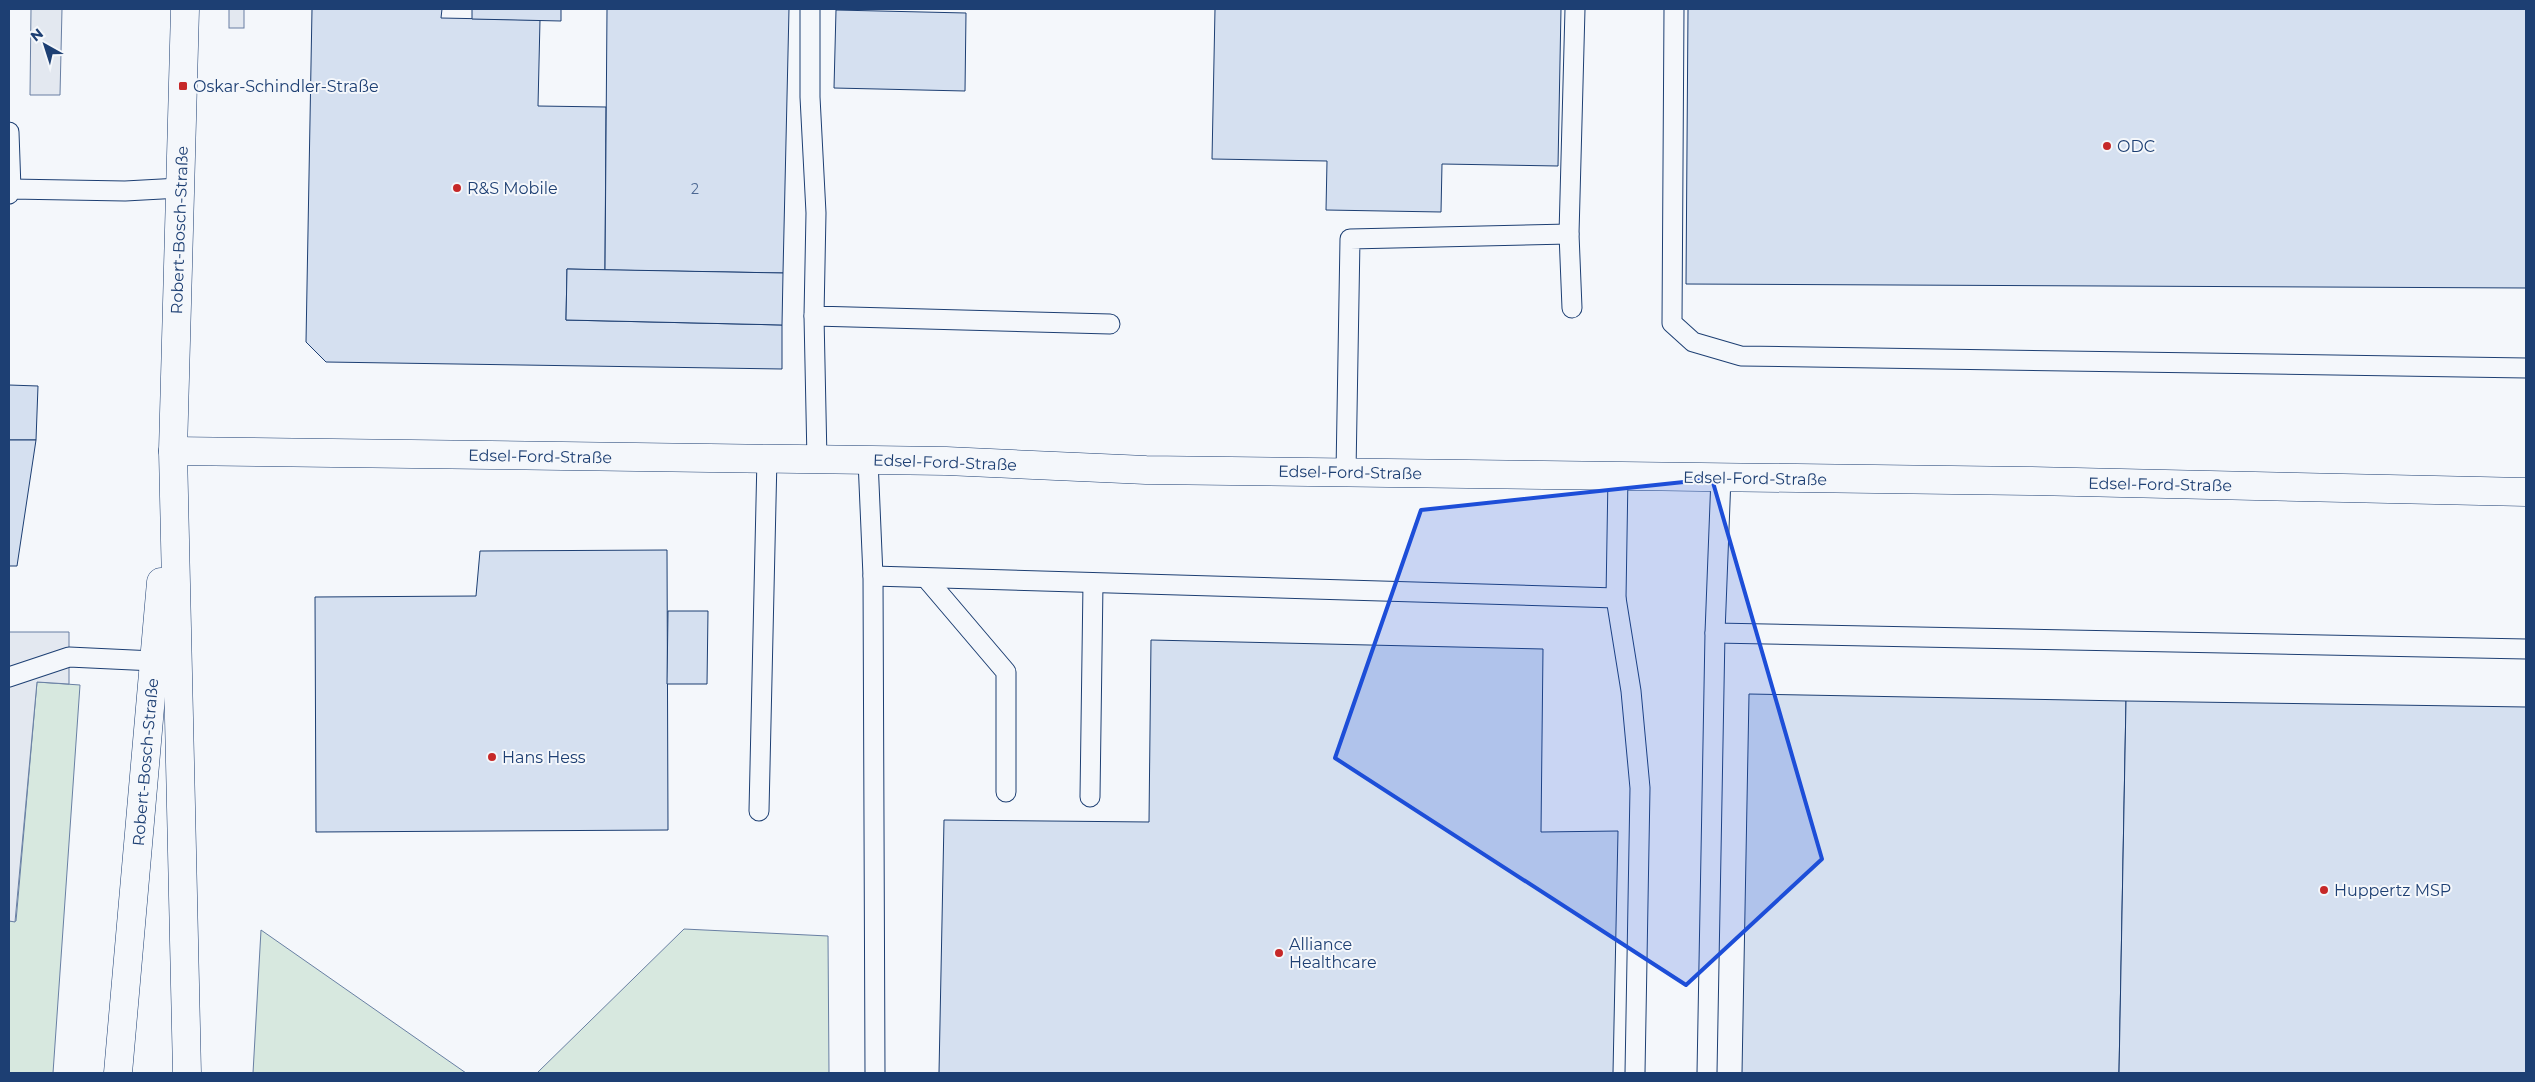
<svg xmlns="http://www.w3.org/2000/svg" width="2535" height="1082" font-family="Montserrat,sans-serif">
<style>
.green{fill:#d7e8df;stroke:#687fa3}
.parking{fill:#e3e8f0;stroke:#687fa3}
.building{fill:#d5e0f0;stroke:#1d3f73}
.lines{fill:none;stroke-linecap:round;stroke-linejoin:round}
.lane-casing{stroke:#1d3f73;stroke-width:21}
.secondary-casing{stroke:#1d3f73;stroke-width:29}
.lane{stroke:#f4f7fb;stroke-width:19}
.secondary{stroke:#f4f7fb;stroke-width:28}
.marked{fill:#1d4ed8;fill-opacity:0.2;stroke:#1d4ed8;stroke-width:4;stroke-linejoin:round}
.poi-dot{fill:#c62828;stroke:#f4f7fb;stroke-width:2}
.labels{text-anchor:middle;stroke-width:4;stroke-linejoin:round;paint-order:stroke}
.number-label{font-size:14px;fill:#4b6792}
.poi-label{font-size:16px;fill:#1d3f73;stroke:#f4f7fb;text-anchor:start}
.street-label{font-size:16px;fill:#1d3f73;stroke:#f4f7fb}
</style>
<rect width="100%" height="100%" fill="#f4f7fb"/>
<g class="green">
<polygon points="37,682 80,685 53,1073 9,1073 9,921 16,921"/>
<polygon points="684,929 828,936 829,1073 537,1073"/>
<polygon points="261,930 466,1073 253,1073"/>
</g>
<g class="parking">
<polygon points="31,9 62,9 60,95 30,95"/>
<rect x="229" y="9" width="15" height="19"/>
<polygon points="9,632 69,632 69,684 37,682 15,922 9,921"/>
</g>
<g class="building">
<polygon points="312,9 442,9 441,18 540,20 538,106 606,107 605,270 567,269 566,320 782,325 782,369 326,362 306,342"/>
<polygon points="472,9 561,9 561,21 472,19"/>
<polygon points="607,9 789,9 783,273 605,270"/>
<polygon points="1215,9 1561,9 1558,166 1442,164 1441,212 1326,210 1327,161 1212,159"/>
<polygon points="1688,9 2526,9 2526,288 1686,284"/>
<polygon points="836,10 966,13 965,91 834,88"/>
<polygon points="567,269 783,273 782,325 566,320"/>
<polygon points="9,385 38,386 36,440 9,440"/>
<polygon points="9,440 36,440 17,566 9,566"/>
<polygon points="667,550 668,830 316,832 315,597 476,596 480,551"/>
<polygon points="668,611 708,611 707,684 667,684"/>
<polygon points="1151,640 1543,649 1541,832 1618,831 1613,1073 939,1073 944,820 1149,822"/>
<polygon points="1749,694 2126,701 2119,1073 1742,1073"/>
<polygon points="2126,701 2526,707 2526,1073 2119,1073"/>
</g>
<g class="lines">
<defs>
<g id="lane">
<polyline points="810,9 810,97 816,213 814,316 1110,324"/>
<polyline points="1674,9 1672,323 1693,342 1741,356 2526,368"/>
<polyline points="9,132 11,189"/>
<polyline points="9,194 11,189 125,191 180,188"/>
<polyline points="1572,308 1569,234 1575,9"/>
<polyline points="814,316 817,460"/>
<polyline points="868,460 873,576 875,1073"/>
<polyline points="1346,472 1350,239 1569,234"/>
<polyline points="1618,476 1616,598 1631,691 1640,788 1635,1073"/>
<polyline points="1721,477 1715,633 2526,649"/>
<polyline points="873,576 1616,598"/>
<polyline points="926,578 1006,672 1006,792"/>
<polyline points="9,677 69,657 154,661"/>
<polyline points="1090,797 1093,583"/>
<polyline points="759,811 767,458"/>
<polyline points="1707,1073 1715,633"/>
</g>
<g id="secondary">
<polyline points="185,9 173,451 187,1073"/>
<polyline points="173,451 946,461 1146,470 2029,481 2526,492"/>
<polyline points="118,1073 161,582"/>
</g>
</defs>
<use href="#lane" class="lane-casing"/>
<use href="#secondary" class="secondary-casing"/>
<use href="#lane" class="lane"/>
<use href="#secondary" class="secondary"/>
</g>
<path class="marked" d="M1712 479 1822 859 1686 985 1335 758 1421 510Z"/>
<g class="poi-dot">
<rect x="178" y="81" width="10" height="10" rx="2.5"/>
<circle cx="2107" cy="146" r="5"/>
<circle cx="457" cy="188" r="5"/>
<circle cx="492" cy="757" r="5"/>
<circle cx="2324" cy="890" r="5"/>
<circle cx="1279" cy="953" r="5"/>
</g>
<g class="labels">
<g class="number-label">
<text x="695" y="194">2</text>
</g>
<g class="poi-label">
<text x="193" y="92">Oskar-Schindler-Straße</text>
<text x="2117" y="152">ODC</text>
<text x="467" y="194">R&amp;S Mobile</text>
<text x="502" y="763">Hans Hess</text>
<text x="2334" y="896">Huppertz MSP</text>
<text x="1289" y="950">Alliance<tspan x="1289" dy="18">Healthcare</tspan></text>
</g>
<g class="street-label">
<text transform="translate(179 230) rotate(-88)" y="6">Robert-Bosch-Straße</text>
<text transform="translate(540 456) rotate(1)" y="6">Edsel-Ford-Straße</text>
<text transform="translate(945 462) rotate(2)" y="6">Edsel-Ford-Straße</text>
<text transform="translate(1350 472) rotate(1)" y="6">Edsel-Ford-Straße</text>
<text transform="translate(1755 478) rotate(1)" y="6">Edsel-Ford-Straße</text>
<text transform="translate(2160 484) rotate(1)" y="6">Edsel-Ford-Straße</text>
<text transform="translate(145 762) rotate(-85)" y="6">Robert-Bosch-Straße</text>
</g>
</g>
<rect width="2535" height="1082" fill="none" stroke="#1d3f73" stroke-width="20"/>
<g transform="translate(45 45) rotate(321)" stroke="#f4f7fb" stroke-width="4" paint-order="stroke">
<path d="M0-4L9 19L0 12L-9 19Z" fill="#1d3f73"/>
<text y="-8" font-size="14" font-weight="bold" text-anchor="middle" fill="#1d3f73">N</text>
</g>
</svg>
